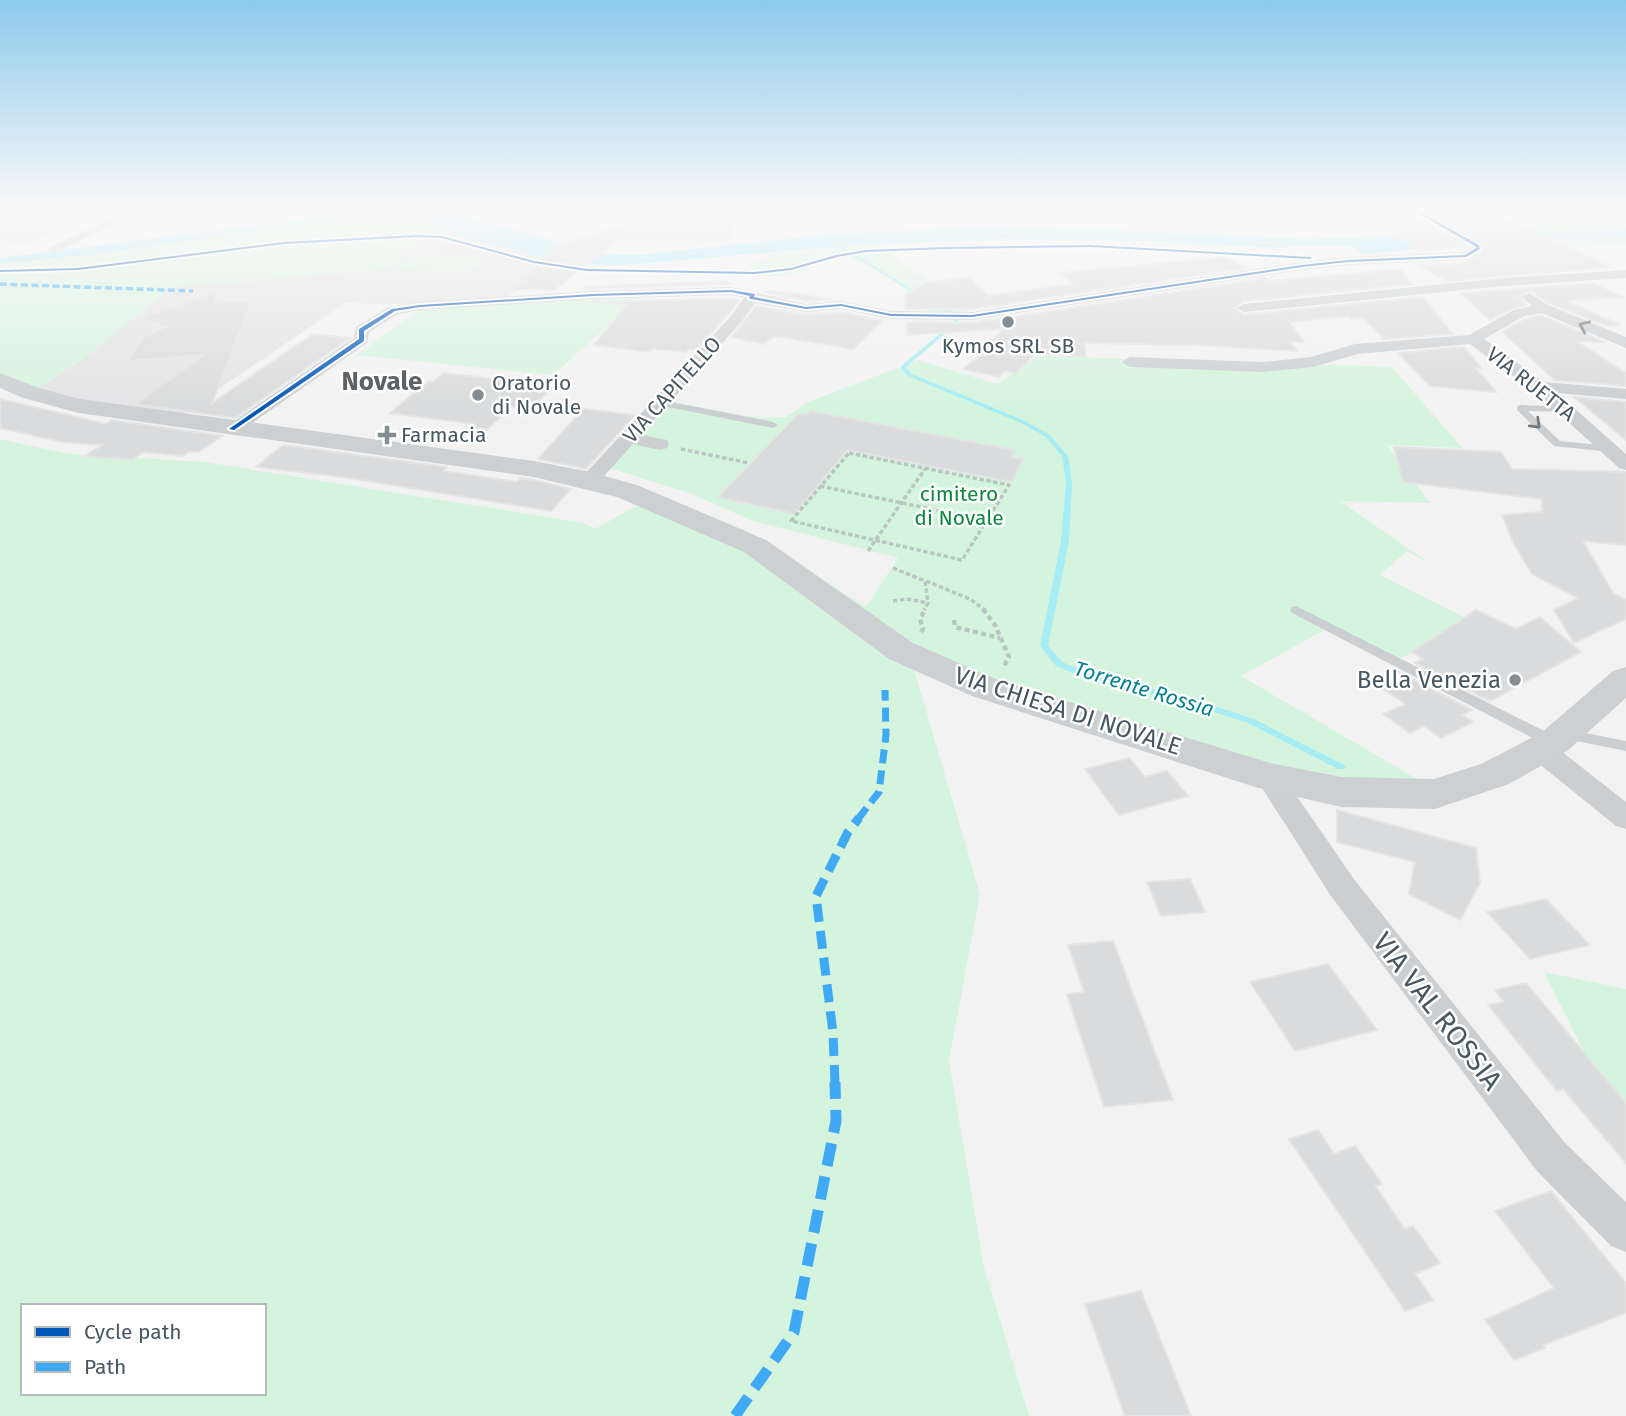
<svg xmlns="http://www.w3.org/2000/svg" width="1626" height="1416" font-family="'Fira Sans',sans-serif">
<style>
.education{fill:#e4e3e5}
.green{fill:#d5f4de;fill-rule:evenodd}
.water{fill:#a5ecf5}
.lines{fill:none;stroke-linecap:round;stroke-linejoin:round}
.stream{fill:#a5ecf5;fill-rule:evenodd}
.building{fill:#dadbdc;stroke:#e4e4e5;stroke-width:2}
.path-far2{stroke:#b9c7c2;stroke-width:2;stroke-dasharray:2.5 2;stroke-linecap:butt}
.path-far1{stroke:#b9c7c2;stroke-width:3.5;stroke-dasharray:4.5 2.5;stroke-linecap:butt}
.path{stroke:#b9c7c2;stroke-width:4.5;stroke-dasharray:5 3.5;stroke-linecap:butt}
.lane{fill:#cbcfd2;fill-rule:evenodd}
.street{fill:#cbcfd2;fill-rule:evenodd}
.secondary{fill:#ccd0d3;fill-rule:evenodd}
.quiet-far3{stroke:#3fa9f5;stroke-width:3.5;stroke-dasharray:7 3.5;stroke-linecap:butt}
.quiet-far2{stroke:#3fa9f5;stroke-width:7;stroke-dasharray:14 7;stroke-linecap:butt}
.quiet-far1{stroke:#3fa9f5;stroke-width:9;stroke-dasharray:18 9;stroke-linecap:butt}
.quiet{stroke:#3fa9f5;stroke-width:11;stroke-dasharray:23 11;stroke-linecap:butt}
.cycleway-casing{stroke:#fff;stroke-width:4}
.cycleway{fill:#0057b8;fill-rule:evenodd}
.oneway{stroke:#6f7b83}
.poi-dot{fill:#838d94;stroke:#fff;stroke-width:2.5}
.labels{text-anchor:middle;stroke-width:5;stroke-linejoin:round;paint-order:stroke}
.far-poi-label{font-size:21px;fill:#475761;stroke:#fff;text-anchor:start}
.far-street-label{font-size:21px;fill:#475761;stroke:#fff}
.far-park-label{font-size:21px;fill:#0d873f;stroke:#fff}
.far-water-label{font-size:21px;font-style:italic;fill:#047f90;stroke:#fff}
.poi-label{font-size:24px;fill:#475761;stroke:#fff;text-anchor:end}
.street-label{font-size:24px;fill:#475761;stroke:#fff}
.far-district-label{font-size:26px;font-weight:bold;fill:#5d6267;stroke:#fff}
.near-street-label{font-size:28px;fill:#475761;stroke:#fff}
</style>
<rect width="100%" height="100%" fill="#f3f2f2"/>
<polygon class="education" points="438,229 550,259 503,301 426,305 345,303 173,420 32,391 80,361 172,287 387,269"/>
<g class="green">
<polygon points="1492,210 1626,210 1626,230 1548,233"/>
<path d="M396 217 428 220 438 229 387 269 172 287 80 361 31 391 0 379V263C133 251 263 224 396 217Z"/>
<polygon points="1626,237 1626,244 1543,247 1523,240"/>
<path d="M879 244 974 316H934C911 292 887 271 854 260 840 256 820 262 805 264L801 267 809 271 784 276H729L774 253Z"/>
<polygon points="411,255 486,257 470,272 393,270"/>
<polygon points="643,295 553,375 356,355 426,305"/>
<path d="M1038 356 1392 367 1462 448 1387 445 1430 503 1340 501 1432 565 1407 551 1380 575 1478 624 1391 662 1326 629 1241 676 1424 783 1322 782 975 684 908 649 980 894 949 1061 984 1267 1029 1416H0V439L69 454 205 462 584 523 595 529 658 494 749 532 866 607 898 558 753 521 689 493 609 468 673 402 759 418 786 417 806 403 918 360 997 384ZM23 1306H264V1393H23Z"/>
<polygon points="1544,972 1626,989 1626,1136"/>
</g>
<polygon class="water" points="366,211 438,211 500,225 601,254 637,255 832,234 968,228 1113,230 1304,239 1489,234 1536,229 1548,233 1626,230 1626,237 1523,240 1364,254 1348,246 1259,247 1145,241 998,239 867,244 614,266 550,259 438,229 428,220 396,217 333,220 88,255 0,263 0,258"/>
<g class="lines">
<g class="stream">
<polygon points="828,239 830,239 924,296 920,297 828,241"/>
<polygon points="932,302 936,302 955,313 959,322 906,367 912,374 1025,421 1050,435 1068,456 1072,483 1069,541 1048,646 1062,662 1097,676 1186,697 1254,719 1344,765 1346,767 1344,769 1338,769 1248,723 1184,702 1092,680 1056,666 1040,646 1061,541 1066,483 1062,456 1046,437 1021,423 908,376 901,368 901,366 954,322 951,315 932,304"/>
</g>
</g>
<g class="building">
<polygon points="0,210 103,210 29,242 0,240"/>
<polygon points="640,210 744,211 726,242 621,238 554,290 513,289 556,245 641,220"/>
<polygon points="1361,210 1408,210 1466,247 1423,251"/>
<polygon points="1428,210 1491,213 1611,267 1447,281 1419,265 1466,263 1486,248 1483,241"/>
<polygon points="1226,257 1246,268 972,309 906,309 905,295 926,282 970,278 988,296 1074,284 1059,273"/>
<polygon points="1400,269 1413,284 1244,301 1235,309 1244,315 1423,297 1453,334 1384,339 1363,318 1352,319 1348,316 1289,322 1304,342 1291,342 1297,351 1196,345 1084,343 1086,357 1035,354 1016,373 1005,371 999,377 963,369 981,355 977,354 1004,329 908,335 907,322 972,323 1265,278 1270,281"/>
<polygon points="724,281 731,284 584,289 584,287"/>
<polygon points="1593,283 1625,298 1566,301 1621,325 1606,326 1549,303 1530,291 1519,297 1526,305 1513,308 1490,320 1460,293"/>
<polygon points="220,290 214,302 252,300 212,403 313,334 350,338 235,418 135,404 204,355 128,361 143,337 166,327 140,318"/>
<polygon points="774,291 832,299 806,301 764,292"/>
<polygon points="731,298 740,300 696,350 688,349 686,352 653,349 649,352 594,345 626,305 596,302"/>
<polygon points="756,306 806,315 841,312 882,320 853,349 775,336 764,344 731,337"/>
<polygon points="1542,316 1605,342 1578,342 1626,373 1626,386 1555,380 1502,332 1525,319"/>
<polygon points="1464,347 1482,369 1476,368 1496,392 1430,386 1398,353"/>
<polygon points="444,373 542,384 538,388 552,389 529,409 511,407 472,444 475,424 390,413 429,381 433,382"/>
<polygon points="1574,397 1626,402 1626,440 1602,420"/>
<polygon points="0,399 106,424 112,420 222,436 199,452 190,451 183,456 143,452 132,460 85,456 102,445 62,442 0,428"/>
<polygon points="583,409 635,415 586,469 538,459"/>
<polygon points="810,411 1015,450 1011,457 1023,459 1011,482 847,450 795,514 718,497 798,414 807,415"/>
<polygon points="283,445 447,467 444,471 517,482 521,478 534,480 571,489 551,511 343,477 256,467"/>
<polygon points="1394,447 1501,452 1512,469 1626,472 1626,545 1583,541 1613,593 1626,600 1626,619 1574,643 1554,610 1578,598 1532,574 1513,542 1502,515 1542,512 1542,499 1403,482"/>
<polygon points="1476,610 1516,629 1540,617 1581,652 1490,701 1415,663 1423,659 1412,652"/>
<polygon points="1397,671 1472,710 1462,715 1473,722 1441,738 1424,726 1410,733 1383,714 1406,704 1372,682"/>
<polygon points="1129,758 1145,777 1167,771 1188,796 1119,815 1085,769"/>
<polygon points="1337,810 1476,848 1480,883 1460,920 1409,894 1415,862 1337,842"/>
<polygon points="1190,879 1205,912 1161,916 1147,882"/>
<polygon points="1546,899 1590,945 1530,959 1487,912"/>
<polygon points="1113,941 1173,1100 1104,1107 1067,994 1084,992 1068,945"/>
<polygon points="1328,964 1377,1030 1295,1051 1250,982"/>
<polygon points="1526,983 1626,1103 1626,1163 1563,1089 1557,1091 1488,1005 1504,1002 1495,990"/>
<polygon points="1318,1130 1334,1154 1355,1146 1382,1184 1375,1186 1405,1229 1413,1226 1440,1263 1415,1274 1433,1300 1405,1311 1289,1139"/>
<polygon points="1551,1191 1626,1283 1626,1313 1543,1345 1545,1348 1514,1360 1485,1320 1554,1288 1495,1211"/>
<polygon points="1141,1291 1191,1416 1125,1416 1085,1304"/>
</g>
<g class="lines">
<polyline class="path-far2" points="26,262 37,257"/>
<g class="path-far1">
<polyline points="681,449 749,463"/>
<polygon points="849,453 1009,485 962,560 791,521"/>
<polyline points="820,486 989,521"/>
<polyline points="868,551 925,469"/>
<polyline points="893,568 925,581 928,603 924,610"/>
<polyline points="926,581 970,599 985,610"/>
<polyline points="893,601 907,599 928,603"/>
</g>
<g class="path">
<polyline points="983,609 995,625 1009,657 1004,666"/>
<polyline points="954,620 955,627 1000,638"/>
<polyline points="921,632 923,629 920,619 925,609"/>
</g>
<g class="lane">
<polygon points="661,400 773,422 778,425 773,428 658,405 656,403"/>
<polygon points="1520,405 1568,407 1570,409 1565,412 1528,411 1560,441 1610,446 1615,449 1610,452 1554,446 1517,410 1517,406"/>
<polygon points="1296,606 1558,738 1560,742 1558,746 1548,746 1292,613 1290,610 1292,607"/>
<polygon points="1566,729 1626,741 1626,751 1561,738 1559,734 1561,730"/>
</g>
<g class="street">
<polygon points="126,210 140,210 58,252 53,253 47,249"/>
<polygon points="1410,210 1423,210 1482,243 1484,249 1466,260 1348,265 1302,270 972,320 891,319 841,309 806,312 755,303 741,322 641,435 667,440 669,444 667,448 660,450 633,444 597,484 590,486 580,480 583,476 731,316 744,298 731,295 593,299 420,310 398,314 369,332 367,343 238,433 232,434 223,429 354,338 356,327 389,307 420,302 593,291 731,287 806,304 841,301 891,311 972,312 1302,262 1348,257 1463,252 1471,247"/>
<polygon points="1626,270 1626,278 1503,286 1244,312 1237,308 1244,304 1503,278"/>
<polygon points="1529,293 1548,305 1626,337 1626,348 1542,313 1524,316 1484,339 1544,382 1626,389 1626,399 1557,393 1626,454 1626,470 1619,468 1534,391 1470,344 1357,354 1313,367 1262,372 1130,367 1122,362 1130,357 1262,362 1311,357 1355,344 1469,335 1514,310 1532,306 1522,297"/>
<polygon points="1542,741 1552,744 1626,802 1626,829 1616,826 1532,758 1528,751 1532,744"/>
<polygon points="1269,767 1279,770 1353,878 1565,1143 1626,1202 1626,1252 1611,1246 1537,1171 1331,896 1255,777 1259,770"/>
</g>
<polygon class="secondary" points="0,373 39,388 80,399 534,461 590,472 637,485 766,540 913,643 998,680 1270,763 1341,777 1434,779 1481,764 1541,733 1613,671 1626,667 1626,698 1567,751 1509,784 1435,809 1341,807 1255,787 972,696 889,659 744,552 617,497 534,477 79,413 23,398 0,388"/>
<polyline class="quiet-far3" points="0,284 193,291"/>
<polyline class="quiet-far2" points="858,819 879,792 886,735 885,690"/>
<polyline class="quiet-far1" points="835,1083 833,1033 816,896 848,832 859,818"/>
<polyline class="quiet" points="735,1416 794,1332 836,1121 835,1082"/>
<defs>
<g id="cycleway">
<polygon points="1413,210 1417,210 1479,245 1480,249 1466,257 1348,262 1302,267 972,317 891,316 841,306 806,309 751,299 749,298 750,296 731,292 593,296 420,307 395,311 364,331 364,341 234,430 229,429 359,339 359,329 392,309 420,305 593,294 731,290 755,294 754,297 806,307 841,304 891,314 972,315 1302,265 1348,260 1465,255 1476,248 1476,247"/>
<polygon points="417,235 442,236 534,261 587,269 755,272 791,268 836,255 866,250 946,247 1090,245 1310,257 1312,258 1310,259 1090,247 946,249 866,252 837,257 791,270 755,274 587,271 534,263 442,238 417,237 284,244 78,270 0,272 0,270 78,268 284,242"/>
</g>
</defs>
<use href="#cycleway" class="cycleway-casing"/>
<use href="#cycleway" class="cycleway"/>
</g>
<defs><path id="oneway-chevron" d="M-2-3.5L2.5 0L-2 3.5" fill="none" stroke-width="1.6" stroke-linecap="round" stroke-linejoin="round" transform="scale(1.75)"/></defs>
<g class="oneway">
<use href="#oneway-chevron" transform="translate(1584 326) rotate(-156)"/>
<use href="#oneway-chevron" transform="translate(1536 424) rotate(44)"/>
</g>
<linearGradient id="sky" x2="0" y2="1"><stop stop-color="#8dcaed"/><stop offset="0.51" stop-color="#faf9f9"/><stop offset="1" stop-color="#faf9f9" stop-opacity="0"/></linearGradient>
<rect width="1626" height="408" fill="url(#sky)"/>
<g class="poi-dot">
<circle cx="1008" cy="322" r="7"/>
<circle cx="478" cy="395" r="7"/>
<path d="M383.5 424.5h7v7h7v7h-7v7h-7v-7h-7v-7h7z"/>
<circle cx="1515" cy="680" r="7"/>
</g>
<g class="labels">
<g class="far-poi-label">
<text x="1008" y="353" text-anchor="middle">Kymos SRL SB</text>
<text x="492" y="390">Oratorio<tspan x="492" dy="24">di Novale</tspan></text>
<text x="401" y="442">Farmacia</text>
</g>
<g class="far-street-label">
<text transform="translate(1531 384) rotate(38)" y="7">VIA RUETTA</text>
<text transform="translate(672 390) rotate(-48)" y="7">VIA CAPITELLO</text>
</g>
<g class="far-park-label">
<text x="959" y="501">cimitero<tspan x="959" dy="24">di Novale</tspan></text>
</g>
<g class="far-water-label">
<text transform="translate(1144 689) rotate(17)" y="7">Torrente Rossia</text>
</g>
<g class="poi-label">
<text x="1501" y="688">Bella Venezia</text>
</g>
<g class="street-label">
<text transform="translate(1068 711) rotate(18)" y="8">VIA CHIESA DI NOVALE</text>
</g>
<g class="far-district-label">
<text x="382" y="390">Novale</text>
</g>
<g class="near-street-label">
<text transform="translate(1438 1011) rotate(52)" y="10">VIA VAL ROSSIA</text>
</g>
</g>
<rect x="21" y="1304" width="245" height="91" fill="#ffffff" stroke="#b5bcc0" stroke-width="2"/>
<rect x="35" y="1327" width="35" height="10" fill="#0057b8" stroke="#b5bcc0" stroke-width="2"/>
<text x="84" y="1339" font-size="21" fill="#475761">Cycle path</text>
<rect x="35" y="1362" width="35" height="10" fill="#3fa9f5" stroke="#b5bcc0" stroke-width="2"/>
<text x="84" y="1374" font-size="21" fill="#475761">Path</text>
</svg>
